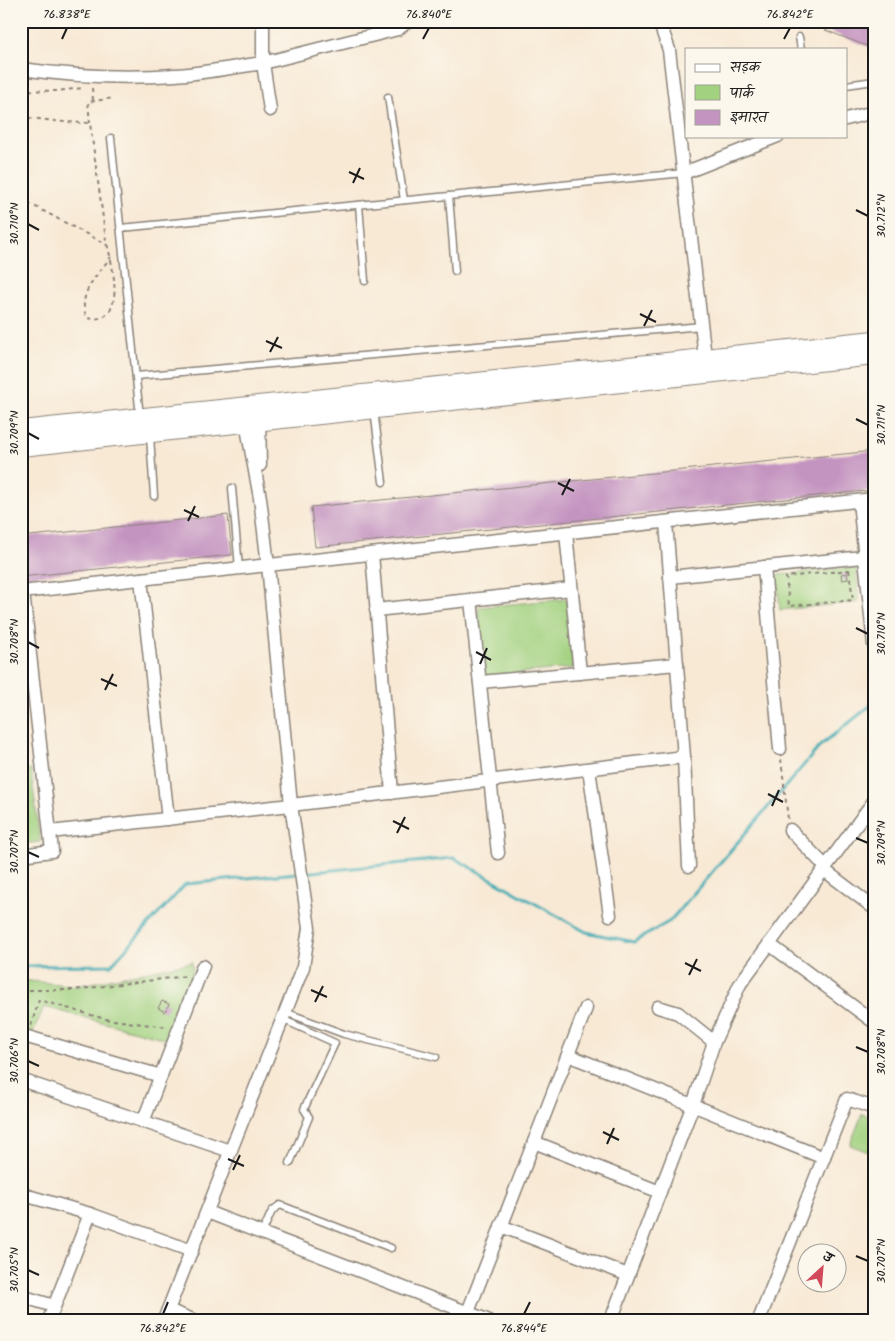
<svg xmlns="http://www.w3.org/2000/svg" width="895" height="1341" font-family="Kalam,'Playpen Sans Deva',sans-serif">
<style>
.green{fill:#a2d180;stroke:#5f764e}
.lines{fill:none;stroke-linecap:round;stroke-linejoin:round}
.stream{stroke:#39abb5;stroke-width:3}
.building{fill:#c494c1}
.lane-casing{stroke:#8a8278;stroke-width:9}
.street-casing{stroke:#8a8278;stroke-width:15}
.secondary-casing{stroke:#8a8278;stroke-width:20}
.path{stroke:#8a8278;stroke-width:2;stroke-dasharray:4 4;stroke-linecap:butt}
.lane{stroke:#fff;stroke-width:6}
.street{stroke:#fff;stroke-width:12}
.secondary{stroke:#fff;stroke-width:18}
.ticks{fill:none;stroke:#1c1c1c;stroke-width:2}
.neatline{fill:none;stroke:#1c1c1c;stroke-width:2}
.ticks-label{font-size:12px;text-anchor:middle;fill:#1c1c1c}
</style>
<rect width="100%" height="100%" fill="#fbf7ec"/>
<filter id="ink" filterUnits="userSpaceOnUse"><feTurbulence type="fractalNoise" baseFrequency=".02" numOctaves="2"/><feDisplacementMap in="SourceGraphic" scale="10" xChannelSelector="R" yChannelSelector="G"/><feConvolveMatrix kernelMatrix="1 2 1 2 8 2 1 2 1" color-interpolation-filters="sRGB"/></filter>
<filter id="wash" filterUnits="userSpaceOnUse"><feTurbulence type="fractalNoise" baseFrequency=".0096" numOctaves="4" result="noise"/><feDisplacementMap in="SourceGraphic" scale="20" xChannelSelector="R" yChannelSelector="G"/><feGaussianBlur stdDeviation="1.12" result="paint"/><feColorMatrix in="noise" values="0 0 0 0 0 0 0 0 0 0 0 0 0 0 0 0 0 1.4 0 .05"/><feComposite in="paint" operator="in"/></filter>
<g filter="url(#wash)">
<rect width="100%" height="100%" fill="#f8e9d5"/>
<g class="green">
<polygon points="856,567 859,602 780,610 777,575"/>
<polygon points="567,599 573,668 485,676 478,607"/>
<polygon points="31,770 40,842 21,844 21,771"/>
<polygon points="192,962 193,970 166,1039 44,1007 32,1035 21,1032 21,980 77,986"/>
<polygon points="862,1114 874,1118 874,1154 850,1145"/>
</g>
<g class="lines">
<g class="stream">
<polyline points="303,873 454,858 586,932 634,942 670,921 821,745 874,703"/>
<polyline points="21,966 111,965 186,884 297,873"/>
</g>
</g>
<g id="blocks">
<g class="building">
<polygon points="829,21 854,21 874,29 874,49 825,30"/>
<polygon points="874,451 874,490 315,547 311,507"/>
<polygon points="228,515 232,555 21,577 21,537"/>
<polygon points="847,573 848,579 842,580 841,574"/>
<polygon points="162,1001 169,1004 165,1012 158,1008"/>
</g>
</g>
</g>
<g filter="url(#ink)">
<use href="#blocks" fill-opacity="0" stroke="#8a8278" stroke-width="1"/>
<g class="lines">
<defs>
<g id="lane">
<polyline points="799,37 801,49"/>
<polyline points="846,85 874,81"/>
<polyline points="388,97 404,200"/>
<polyline points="111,138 140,417"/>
<polyline points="449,196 455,271"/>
<polyline points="359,205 365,281"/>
<polyline points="121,228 684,173"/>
<polyline points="136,376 702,326"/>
<polyline points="374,410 383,482"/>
<polyline points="150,436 154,496"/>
<polyline points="232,488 239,568"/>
<polyline points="285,1012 344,1034 436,1057"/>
<polyline points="282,1019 335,1043 304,1109 309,1117 290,1163"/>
<polyline points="262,1233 272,1211 280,1205 391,1248"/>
</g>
<g id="street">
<polyline points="263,21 263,63 398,29 408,21"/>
<polyline points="659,21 669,50 705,357"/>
<path d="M21 69C72 76 124 79 175 75 205 73 234 67 263 63L270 110"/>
<polyline points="846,119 874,112"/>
<polyline points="684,173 778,136"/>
<polyline points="259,415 260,465"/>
<polyline points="859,501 874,645"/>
<polyline points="666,522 684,757 689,866"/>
<polyline points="566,533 580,673"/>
<polyline points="372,554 392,793"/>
<polyline points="764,567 780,749"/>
<polyline points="670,577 863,557"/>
<polyline points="141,579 168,819"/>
<polyline points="21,592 874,499"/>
<polyline points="471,600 498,853"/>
<polyline points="376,610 571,589"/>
<polyline points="480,682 677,664"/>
<polyline points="589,769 610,915"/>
<polyline points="790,830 826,867"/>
<polyline points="50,832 291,805 684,757"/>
<polyline points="21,855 52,851 23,592"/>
<polyline points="824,870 874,908"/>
<polyline points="769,944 874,1022"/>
<polyline points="658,1007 678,1013 714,1042"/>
<polyline points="21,1035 161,1076"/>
<polyline points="568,1055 824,1158"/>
<polyline points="21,1080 230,1151"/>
<polyline points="143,1122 203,966"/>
<polyline points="534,1142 660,1192"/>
<polyline points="21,1194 90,1214 192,1251"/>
<polyline points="207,1212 487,1320"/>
<polyline points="501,1226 628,1275"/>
<polyline points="21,1296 54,1306"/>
<polyline points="168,1310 193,1320"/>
<polyline points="468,1312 586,1008"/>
<polyline points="49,1320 90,1214"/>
<polyline points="164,1320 303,967 309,928 291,805 268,565 260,498 245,417"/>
<polyline points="611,1320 693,1105 714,1042 740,984 874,801"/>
<polyline points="759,1320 847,1099 874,1108"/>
</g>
<g id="secondary">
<polyline points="21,430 874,340"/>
<polyline points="21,447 874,356"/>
</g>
</defs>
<use href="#lane" class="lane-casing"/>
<use href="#street" class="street-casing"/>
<use href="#secondary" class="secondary-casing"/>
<g class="path">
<polyline points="92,88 93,100"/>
<polyline points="21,90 56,91 84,88"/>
<path d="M21 117 64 122 90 123 106 240C112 262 129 326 87 318 76 295 97 275 111 257"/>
<polyline points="90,123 88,102 114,98"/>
<polyline points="21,199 107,245"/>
<polygon points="849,570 853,600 789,606 786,577"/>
<polyline points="781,759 788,819"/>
<polyline points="21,990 73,990 186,976"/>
<polyline points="31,1026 39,1000 105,1019 166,1027"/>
</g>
<use href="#lane" class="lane"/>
<use href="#street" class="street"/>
<use href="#secondary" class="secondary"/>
</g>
</g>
<path class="ticks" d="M62 39 67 28M423 39 429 28M784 39 790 28M349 172 364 179M353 183 360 168M856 210 868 216M28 224 39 230M640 314 656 322M644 326 652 310M266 341 282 348M270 352 278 337M856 419 868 425M28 433 39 439M558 483 574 491M562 495 570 479M184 510 199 517M188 521 195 506M856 628 868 634M28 642 39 648M476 652 491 660M480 664 487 648M101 679 117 686M105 690 113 674M768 794 783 802M772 806 779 790M393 821 409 829M397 833 405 817M856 838 868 843M28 852 39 857M685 963 701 971M689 975 697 959M311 990 327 997M315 1002 323 986M856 1047 868 1052M28 1061 39 1066M603 1132 619 1140M607 1144 614 1128M228 1159 244 1166M233 1170 240 1155M856 1256 868 1261M28 1270 39 1275M163 1314 168 1302M524 1314 530 1302"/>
<rect width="895" height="1341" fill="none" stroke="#fbf7ec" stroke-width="55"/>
<rect x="685" y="48" width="162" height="90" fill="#fbf7ec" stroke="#a29f99"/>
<rect x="695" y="64" width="25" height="8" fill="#ffffff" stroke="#a29f99"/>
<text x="730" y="72" font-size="15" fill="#1c1c1c">सड़क</text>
<rect x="695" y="85" width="25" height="15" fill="#a2d180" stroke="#a29f99"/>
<text x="730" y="98" font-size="15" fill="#1c1c1c">पार्क</text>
<rect x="695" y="110" width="25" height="15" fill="#c494c1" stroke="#a29f99"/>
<text x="730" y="122" font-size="15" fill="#1c1c1c">इमारत</text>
<g transform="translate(822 1268) rotate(26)"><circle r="24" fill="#fbf7ec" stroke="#a29f99"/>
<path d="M0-4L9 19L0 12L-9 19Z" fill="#d1495b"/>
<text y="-8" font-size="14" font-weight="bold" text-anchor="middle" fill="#1c1c1c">उ</text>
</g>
<rect x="28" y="28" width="840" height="1286" class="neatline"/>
<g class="ticks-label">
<text x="67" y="18">76.838°E</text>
<text x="429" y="18">76.840°E</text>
<text x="790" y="18">76.842°E</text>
<text transform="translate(881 216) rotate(-90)" y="4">30.712°N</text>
<text transform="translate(14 224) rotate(-90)" y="4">30.710°N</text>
<text transform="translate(881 425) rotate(-90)" y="4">30.711°N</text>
<text transform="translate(14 433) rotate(-90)" y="4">30.709°N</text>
<text transform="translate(881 634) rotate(-90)" y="4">30.710°N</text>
<text transform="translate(14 642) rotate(-90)" y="4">30.708°N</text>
<text transform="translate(881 843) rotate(-90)" y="4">30.709°N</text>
<text transform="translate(14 852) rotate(-90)" y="4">30.707°N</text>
<text transform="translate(881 1052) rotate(-90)" y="4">30.708°N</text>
<text transform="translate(14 1061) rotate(-90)" y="4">30.706°N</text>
<text transform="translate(881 1261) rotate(-90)" y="4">30.707°N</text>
<text transform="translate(14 1270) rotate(-90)" y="4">30.705°N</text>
<text x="163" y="1332">76.842°E</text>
<text x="524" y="1332">76.844°E</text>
</g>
</svg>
